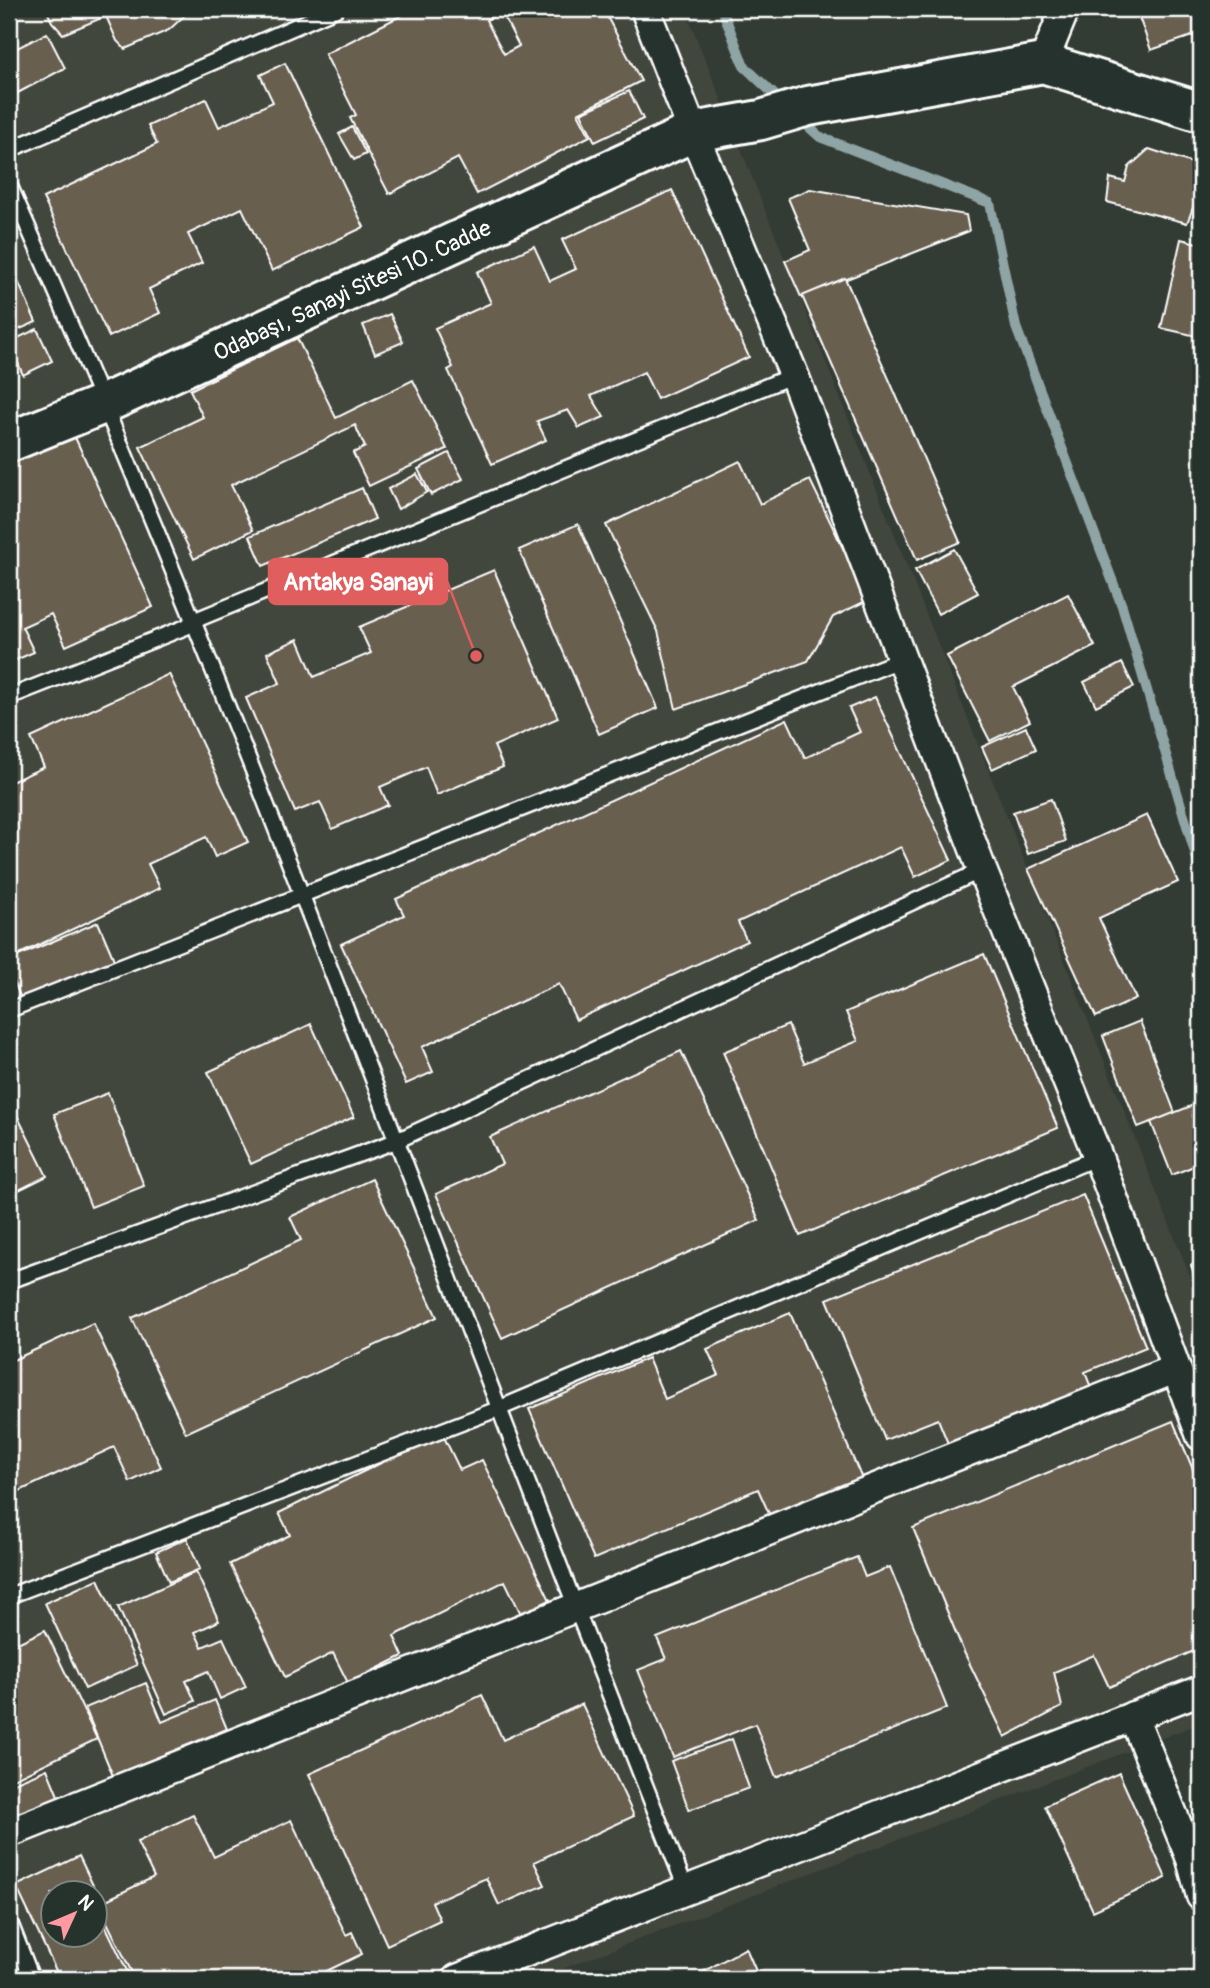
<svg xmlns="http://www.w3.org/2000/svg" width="1210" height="1988" font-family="Pangolin,sans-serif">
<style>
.built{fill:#43463c;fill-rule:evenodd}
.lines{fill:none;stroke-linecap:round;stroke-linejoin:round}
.stream{stroke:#8fa4a5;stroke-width:10}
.building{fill:#675e50;stroke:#fff;stroke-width:2}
.lane-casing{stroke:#fff;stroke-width:19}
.street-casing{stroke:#fff;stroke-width:33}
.secondary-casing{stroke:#fff;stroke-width:44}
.lane{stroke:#26332d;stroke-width:14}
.street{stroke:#26332d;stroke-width:28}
.secondary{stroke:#26332d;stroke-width:38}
.labels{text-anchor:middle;stroke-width:7;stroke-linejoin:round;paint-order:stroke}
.street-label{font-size:23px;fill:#fff;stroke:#26332d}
.leader{fill:none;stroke:#e05e5e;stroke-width:2.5}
.callout-dot{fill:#e05e5e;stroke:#26332d;stroke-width:2.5}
.callout{fill:#e05e5e;stroke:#e05e5e;stroke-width:2.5}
.callout-label{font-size:24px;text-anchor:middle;font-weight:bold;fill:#fff}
</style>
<rect width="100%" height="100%" fill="#333c34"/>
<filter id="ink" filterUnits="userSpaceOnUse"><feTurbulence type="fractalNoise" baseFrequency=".0143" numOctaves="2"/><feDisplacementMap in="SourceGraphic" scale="14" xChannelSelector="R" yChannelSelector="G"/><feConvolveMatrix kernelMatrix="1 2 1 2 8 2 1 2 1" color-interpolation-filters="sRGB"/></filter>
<g filter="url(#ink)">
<path class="built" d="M9 9H685L1201 1304V1723L536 1979H9ZM52 1894H94V1936H52Z"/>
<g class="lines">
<g class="stream">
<polyline points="722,9 744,66 783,103"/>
<polyline points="799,118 820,137 990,203 1016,327 1122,606 1201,873"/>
</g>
</g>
<g class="building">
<polygon points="46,9 199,9 185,15 169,30 125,49 117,41 106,16 63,34 52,22"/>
<polygon points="414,9 509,9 486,20 504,54 519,46 503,15 516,9 603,9 641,81 578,113 590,136 477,194 458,158 389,194 350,118 356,115 325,54"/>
<polygon points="1136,9 1198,9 1201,33 1151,50"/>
<polygon points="47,33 65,68 10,97 9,52"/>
<polygon points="285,63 364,227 272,271 242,208 188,234 202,263 149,289 160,313 109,337 43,198 157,144 148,126 206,99 219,127 273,102 260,75"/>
<polygon points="629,91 643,119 595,142 581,113"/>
<polygon points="352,127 366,154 354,160 339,134"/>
<polygon points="1149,149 1201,166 1201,187 1187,223 1107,202 1110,178 1125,182 1129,167"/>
<polygon points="810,189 966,215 969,231 801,297 785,261 810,250 788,198"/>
<polygon points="672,190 749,357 657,399 644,372 591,396 604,417 579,428 568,410 537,421 546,440 492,464 448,370 453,367 435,328 491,303 477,272 534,246 550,281 576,269 562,240"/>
<polygon points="1181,239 1201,244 1201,337 1161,328"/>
<polygon points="9,261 36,322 9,334"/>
<polygon points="845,278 960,542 917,560 802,296"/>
<polygon points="390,314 403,342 375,354 363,325"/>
<polygon points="37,329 52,361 23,375 9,342"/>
<polygon points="297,338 336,418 413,380 447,449 369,486 353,453 365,447 355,425 231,485 253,530 194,559 140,447 203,417 190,390"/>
<polygon points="73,433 153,607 66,646 51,614 22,627 34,652 9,663 9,462"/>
<polygon points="449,453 463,479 431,495 418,469"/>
<polygon points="740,461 760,504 810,480 868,600 833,617 808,661 676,709 658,631 606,525"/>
<polygon points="417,474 427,492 398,509 388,489"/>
<polygon points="362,488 375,519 263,566 250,536"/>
<polygon points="578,524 658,708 599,734 519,550"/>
<polygon points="954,549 978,593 938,614 915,570"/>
<polygon points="494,570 558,718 494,746 503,767 437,795 426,767 380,787 388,805 332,829 320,802 295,812 246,698 280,683 267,653 298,639 314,677 371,653 359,627"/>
<polygon points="1068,594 1095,646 1013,687 1030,721 990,741 947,656"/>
<polygon points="1122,663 1134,687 1096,706 1084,682"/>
<polygon points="169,674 248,842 215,857 206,837 148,864 160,888 9,959 9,783 44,767 31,738"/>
<polygon points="875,697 951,860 915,877 901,847 738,922 747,941 576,1020 559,984 422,1047 433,1072 406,1084 341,944 404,915 396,899 787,719 805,758 860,732 849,708"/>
<polygon points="1026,727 1036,749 992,769 982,747"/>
<polygon points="1051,799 1066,841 1028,854 1013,812"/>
<polygon points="1147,815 1178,882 1099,918 1136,999 1096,1017 1028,869"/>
<polygon points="98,922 115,962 22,1001 9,970 9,960"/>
<polygon points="984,954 1058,1128 800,1236 723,1052 788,1025 804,1063 858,1041 846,1012"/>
<polygon points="1140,1021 1175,1113 1138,1127 1103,1036"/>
<polygon points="311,1024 354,1117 251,1164 208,1072"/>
<polygon points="681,1051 759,1220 502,1338 436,1194 502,1164 490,1137"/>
<polygon points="108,1093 144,1186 91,1207 54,1114"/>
<polygon points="9,1099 47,1176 9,1195"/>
<polygon points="1201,1102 1201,1163 1172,1175 1151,1122"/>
<polygon points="372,1179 437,1317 186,1433 132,1318 301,1240 290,1217"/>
<polygon points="1083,1195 1146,1347 1085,1372 1093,1393 951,1451 938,1419 885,1440 827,1299"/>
<polygon points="1201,1261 1201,1295 1191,1265"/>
<polygon points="790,1313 866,1488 775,1527 758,1489 594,1559 529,1409 648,1358 665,1399 719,1375 707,1349"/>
<polygon points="93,1323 161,1467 130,1482 114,1447 9,1496 9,1362"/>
<polygon points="1173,1421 1201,1489 1201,1648 1109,1687 1094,1655 1054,1672 1062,1707 1005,1737 963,1650 913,1528"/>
<polygon points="442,1433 460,1470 482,1460 550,1600 521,1614 505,1581 394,1636 403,1656 348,1683 333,1653 285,1677 230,1564 290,1535 279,1513"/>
<polygon points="187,1538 200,1569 169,1582 156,1552"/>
<polygon points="857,1557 865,1577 890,1567 947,1708 776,1777 755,1724 673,1757 638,1670 666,1659 657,1638"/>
<polygon points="196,1572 219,1621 195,1632 202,1647 223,1638 246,1687 220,1699 208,1671 186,1681 195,1701 166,1714 118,1607"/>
<polygon points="98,1579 137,1665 85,1689 45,1603"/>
<polygon points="45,1630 97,1739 9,1781 9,1647"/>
<polygon points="146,1683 162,1722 215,1700 227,1729 113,1776 85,1708"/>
<polygon points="482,1695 503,1740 582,1704 634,1816 534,1862 545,1885 499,1905 486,1878 432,1902 440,1920 387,1945 309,1774"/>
<polygon points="732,1739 749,1788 689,1810 671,1761"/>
<polygon points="47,1769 59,1798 9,1819 9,1785"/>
<polygon points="1119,1773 1166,1878 1093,1911 1045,1806"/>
<polygon points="193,1815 214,1857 291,1820 346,1935 352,1932 362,1954 310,1979 135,1979 98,1904 154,1877 137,1842"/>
<polygon points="79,1856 99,1898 94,1900 94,1894 52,1894 52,1936 94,1936 94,1902 131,1979 60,1979 16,1886"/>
<polygon points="746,1948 756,1971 748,1975 750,1979 703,1979 701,1973"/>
</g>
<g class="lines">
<defs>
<g id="lane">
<polyline points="9,150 336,9"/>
<path d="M9 184C257 744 460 1323 687 1891"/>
<polyline points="9,697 186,627 193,621 794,375"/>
<polyline points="9,1010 903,659"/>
<polyline points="9,1281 396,1141 982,870"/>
<polyline points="9,1596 498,1409 1098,1157"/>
<polyline points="9,1920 32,1979"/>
</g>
<g id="street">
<polyline points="645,9 693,132 794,375 982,870 1098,1157 1201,1436"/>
<polyline points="1043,63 1065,9"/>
<polyline points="1133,1716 1191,1859 1201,1896"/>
<polyline points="9,1833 1175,1369"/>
<polyline points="457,1979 1201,1690"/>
</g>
<polyline id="secondary" points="9,442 106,403 693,132 761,120 808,106 1043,63 1201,112"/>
</defs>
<use href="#lane" class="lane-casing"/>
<use href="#street" class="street-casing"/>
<use href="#secondary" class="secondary-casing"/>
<use href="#lane" class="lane"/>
<use href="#street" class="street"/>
<use href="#secondary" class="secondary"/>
</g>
</g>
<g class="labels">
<g class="street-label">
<text transform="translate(352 290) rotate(-25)" y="8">Odabaşı, Sanayi Sitesi 10. Cadde</text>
</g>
</g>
<path class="leader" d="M476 656L447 581"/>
<circle class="callout-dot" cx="476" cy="656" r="7"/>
<rect class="callout" x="269" y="559" width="178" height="45" rx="7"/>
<g class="callout-label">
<text x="358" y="590">Antakya Sanayi</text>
</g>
<rect width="1210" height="1988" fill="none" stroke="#26332d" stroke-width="35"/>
<rect x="18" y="18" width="1175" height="1953" fill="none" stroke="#fff" stroke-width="2.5" filter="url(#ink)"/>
<g transform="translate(74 1914) rotate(46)"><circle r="33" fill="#26332d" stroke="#7d8581" stroke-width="2"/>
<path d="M0-5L12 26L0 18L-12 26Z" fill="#ff9aa2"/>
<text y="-10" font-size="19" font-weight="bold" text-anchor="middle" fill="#ffffff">N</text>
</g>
</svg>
